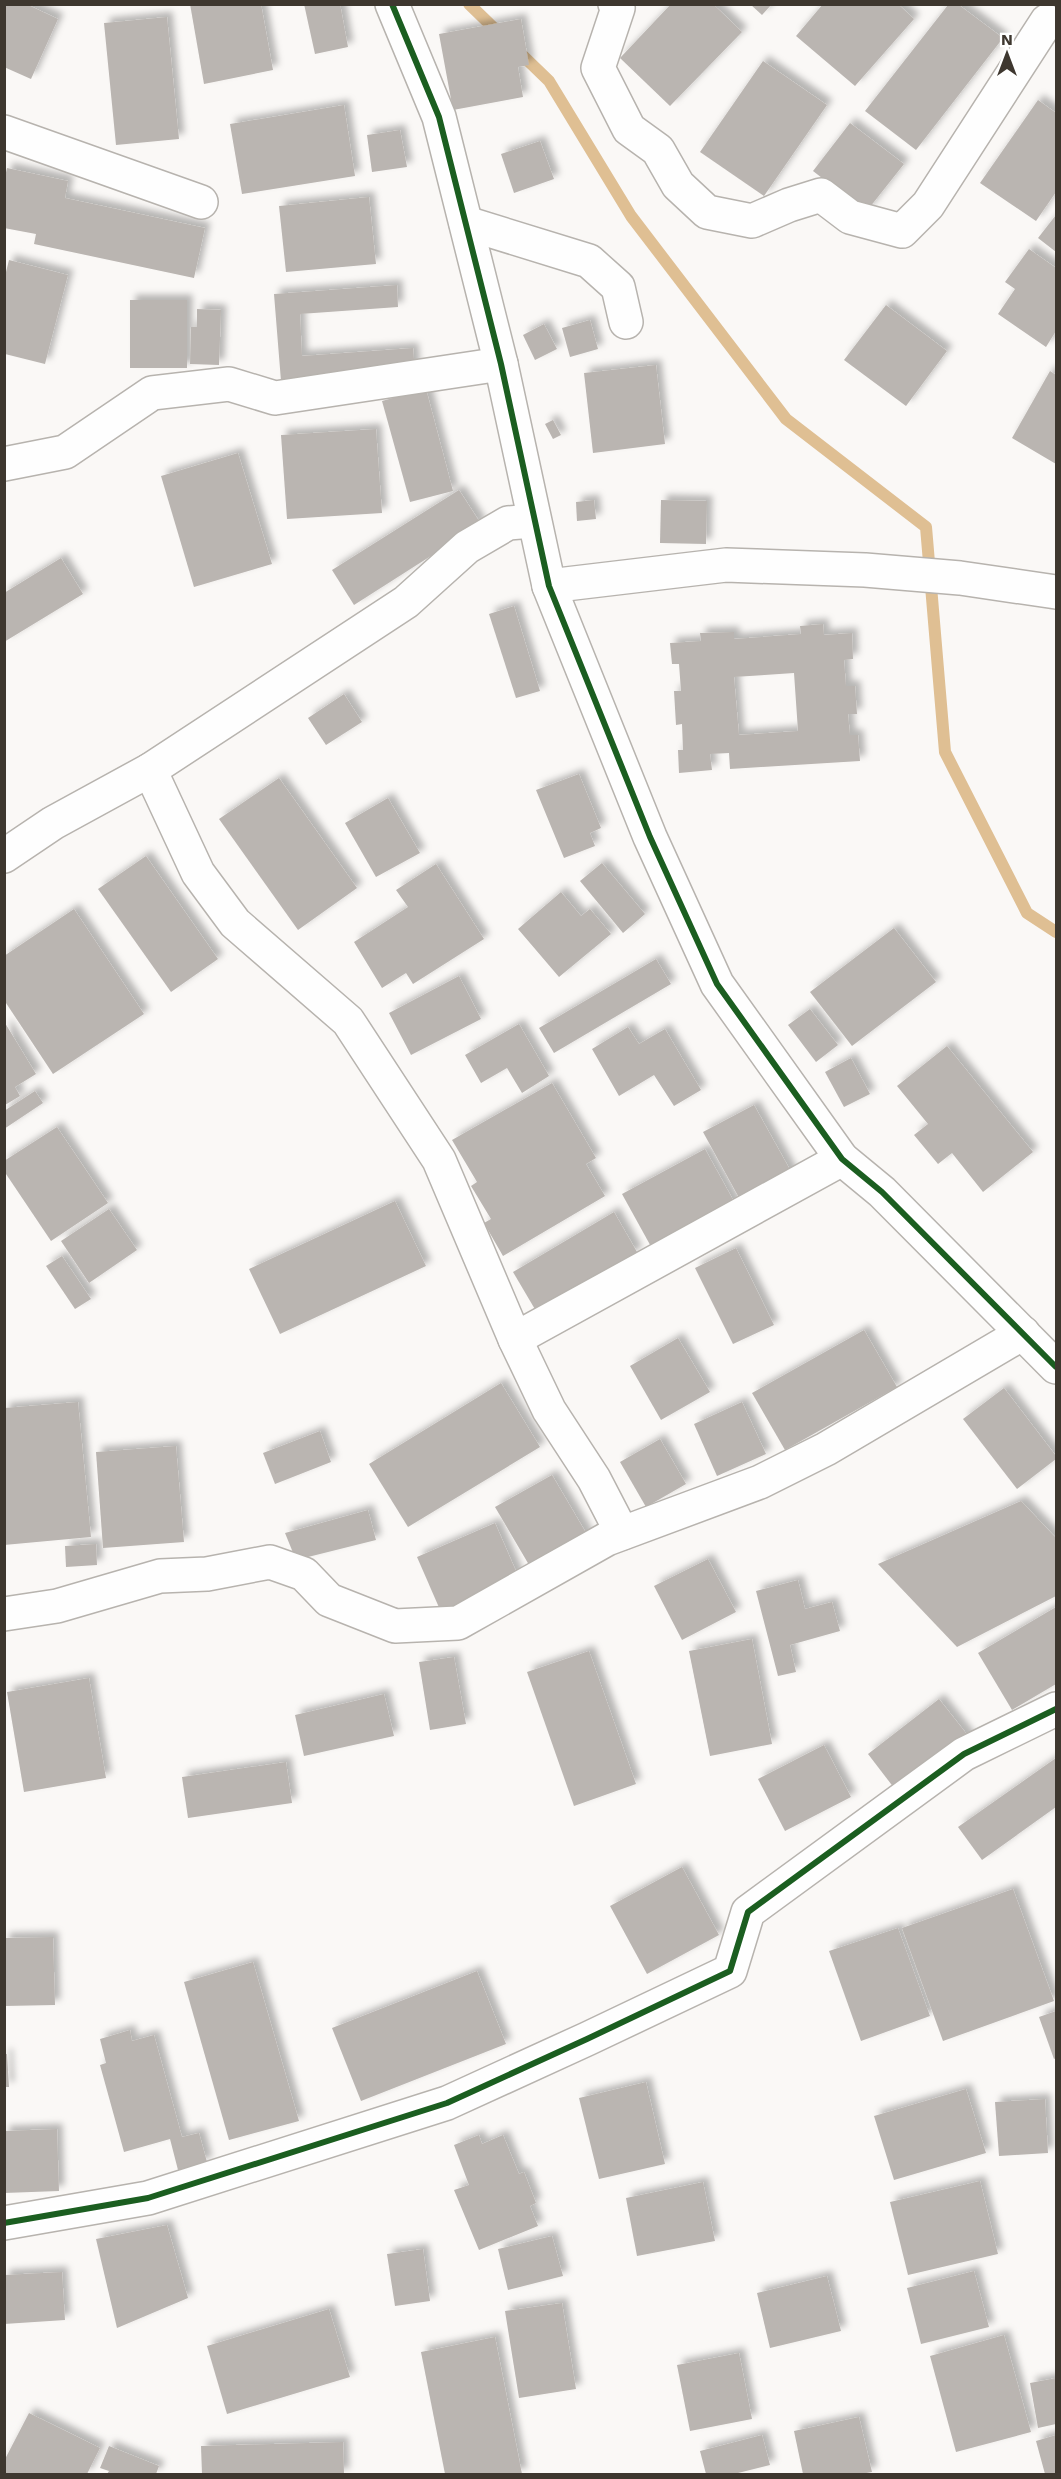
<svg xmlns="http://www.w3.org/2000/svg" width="1061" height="2479" font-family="'Work Sans',sans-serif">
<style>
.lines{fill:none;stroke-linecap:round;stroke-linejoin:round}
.stream{stroke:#dfbf93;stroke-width:12}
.building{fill:#bab5b1;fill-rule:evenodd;filter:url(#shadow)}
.street-casing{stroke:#b7b3ae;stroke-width:36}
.street{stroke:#fefefe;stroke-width:33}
.cycleway-casing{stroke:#fff;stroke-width:10}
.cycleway{stroke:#1b5e20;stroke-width:6}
</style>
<defs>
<filter id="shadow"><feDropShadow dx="5.5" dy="-5.5" stdDeviation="3" flood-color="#0004"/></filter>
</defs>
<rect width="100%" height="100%" fill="#faf8f6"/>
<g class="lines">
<g class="stream">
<polyline points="469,4 501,35"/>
<polyline points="518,51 549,81 631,216 786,419 926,527 945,752 1027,913 1056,932"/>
</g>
</g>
<g class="building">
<polygon points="4,4 26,4 58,19 31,79 4,67"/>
<polygon points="190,4 261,4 273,70 204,84"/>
<polygon points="304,4 340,4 348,47 315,54"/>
<polygon points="671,4 713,4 742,32 670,106 620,58"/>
<polygon points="750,4 772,4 762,15"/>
<polygon points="823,4 898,4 914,19 855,86 796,36"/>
<polygon points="948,5 959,5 1003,38 916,150 865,111"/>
<polygon points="167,17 179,139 116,145 104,23"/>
<polygon points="521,19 529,65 518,67 523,97 453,110 439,34"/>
<polygon points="763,61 827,105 764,196 700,152"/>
<polygon points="1038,100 1056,113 1056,192 1036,221 980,183"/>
<polygon points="344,105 355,176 242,194 230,124"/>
<polygon points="850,123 904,164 866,212 813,171"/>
<polygon points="400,130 407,167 372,172 367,135"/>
<polygon points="540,141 554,179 514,193 501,154"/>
<polygon points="7,168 68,181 65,198 205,228 194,278 34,244 36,234 4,228 4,181"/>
<polygon points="369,197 376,264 286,272 279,206"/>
<polygon points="1056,215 1056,252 1038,238"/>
<polygon points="1029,249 1056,268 1056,331 1046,347 998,314 1015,289 1005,282"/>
<polygon points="9,260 68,275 45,364 5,354 5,276"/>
<polygon points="397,285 398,307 300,314 302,356 413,348 415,371 281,381 274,294"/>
<rect x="130" y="300" width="57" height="68"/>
<polygon points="886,305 947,351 906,406 844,360"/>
<polygon points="197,309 221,310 219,365 190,364 191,327 197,327"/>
<polygon points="590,320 598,349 570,357 562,328"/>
<polygon points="544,324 557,349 535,360 523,335"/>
<polygon points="656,365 665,444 593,453 584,373"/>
<polygon points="1050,371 1056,375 1056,464 1012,438"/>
<polygon points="426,389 453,491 410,502 382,401"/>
<polygon points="553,420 561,435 553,439 545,424"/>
<polygon points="376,429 382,513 287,519 281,435"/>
<polygon points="238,453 272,564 194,587 161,476"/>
<polygon points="459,490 481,524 354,605 332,570"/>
<polygon points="594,500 596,519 577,521 576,502"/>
<polygon points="661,500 707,501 706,544 660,543"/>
<polygon points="61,558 83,594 4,642 4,593"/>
<polygon points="514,606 540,691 516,698 489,614"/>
<path d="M823 624 824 635 852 633 853 659 844 660 846 686H855L857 714H848L850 735H858L860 761 730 769 729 753 710 754 712 770 679 773 678 750H683L682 724 676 725 674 691H681L679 664H672L670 643 701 641 700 633 734 632V639L801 634 800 626ZM794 673 798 731 739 735 734 677Z"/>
<polygon points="344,694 362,722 326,745 308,718"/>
<polygon points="579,774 601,828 590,833 595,846 564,858 536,790"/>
<polygon points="279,778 357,888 298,930 219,819"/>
<polygon points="388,798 420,853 376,877 345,823"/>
<polygon points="146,856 218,959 171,992 98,889"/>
<polygon points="602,863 645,914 623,933 580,881"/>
<polygon points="436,864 484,939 413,984 406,973 382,988 354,942 408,907 396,890"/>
<polygon points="561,892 581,916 590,909 611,934 559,977 518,929"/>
<polygon points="74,909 144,1014 53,1074 4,1000 4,956"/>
<polygon points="894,928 936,982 852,1046 810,992"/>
<polygon points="656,959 671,984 554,1053 539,1028"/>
<polygon points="459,976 481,1019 411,1055 389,1013"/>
<polygon points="810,1009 838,1045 816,1062 788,1025"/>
<polygon points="5,1023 36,1074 15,1087 20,1096 5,1105"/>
<polygon points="519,1024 549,1076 522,1093 507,1068 481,1083 465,1055"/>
<polygon points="628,1027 639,1044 665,1029 701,1090 674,1106 654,1075 619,1096 592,1049"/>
<polygon points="947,1046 1033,1152 983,1192 952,1153 938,1164 914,1135 928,1124 897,1086"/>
<polygon points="851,1058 870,1094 844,1107 825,1072"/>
<polygon points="552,1083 596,1158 586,1164 605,1196 503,1256 484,1223 491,1219 471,1186 477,1182 452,1140"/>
<polygon points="35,1091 43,1103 4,1129 4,1111"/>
<polygon points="754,1105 794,1177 743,1205 703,1132"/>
<polygon points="57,1127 108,1203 51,1241 4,1171 4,1161"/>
<polygon points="705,1149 737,1207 654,1252 622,1194"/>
<polygon points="395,1201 426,1266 280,1334 249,1269"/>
<polygon points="109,1209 137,1250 89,1283 61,1241"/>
<polygon points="614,1212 637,1252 536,1311 513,1272"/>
<polygon points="736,1248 774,1325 733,1344 695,1268"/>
<polygon points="62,1256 91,1299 75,1309 46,1266"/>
<polygon points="864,1330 897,1387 785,1450 752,1393"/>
<polygon points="678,1338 710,1392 661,1420 630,1366"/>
<polygon points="501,1383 540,1447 408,1527 369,1464"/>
<polygon points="1004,1388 1056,1456 1056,1459 1017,1489 963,1419"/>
<polygon points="78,1402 91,1537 4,1545 4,1408"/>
<polygon points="742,1402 766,1454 717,1476 694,1424"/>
<polygon points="320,1431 331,1462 275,1484 263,1453"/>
<polygon points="660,1439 686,1484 646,1507 620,1462"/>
<polygon points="176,1446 184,1542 103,1548 96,1452"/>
<polygon points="552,1475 589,1538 532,1570 495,1507"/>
<polygon points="1021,1501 1056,1538 1056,1596 957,1647 878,1564"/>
<polygon points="368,1510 376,1540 296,1560 285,1533"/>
<polygon points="495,1523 519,1578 441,1612 417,1557"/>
<polygon points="96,1544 97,1565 66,1567 65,1546"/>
<polygon points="708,1559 736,1612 682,1640 654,1586"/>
<polygon points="798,1580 805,1609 832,1602 840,1631 790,1645 796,1672 778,1676 756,1591"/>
<polygon points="1056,1607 1056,1684 1012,1710 978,1653"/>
<polygon points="752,1639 772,1744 710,1756 689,1651"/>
<polygon points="589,1651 636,1784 574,1806 527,1672"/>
<polygon points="454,1657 466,1724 430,1730 419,1662"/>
<polygon points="89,1678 106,1778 24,1792 7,1692"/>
<polygon points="384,1694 394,1736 304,1756 295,1715"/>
<polygon points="939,1699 973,1742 901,1797 868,1754"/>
<polygon points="824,1745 851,1797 785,1831 758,1779"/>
<polygon points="1056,1758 1056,1807 982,1860 958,1827"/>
<polygon points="286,1762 292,1803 188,1818 182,1777"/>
<polygon points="682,1867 719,1935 647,1974 610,1906"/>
<polygon points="1013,1889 1054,2001 943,2041 902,1928"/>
<polygon points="898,1928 930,2016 861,2041 829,1951"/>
<polygon points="53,1937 55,2005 4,2006 4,1938"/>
<polygon points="253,1962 299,2121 229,2140 184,1982"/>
<polygon points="477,1971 506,2044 361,2101 332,2028"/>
<polygon points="1056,2011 1056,2058 1054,2059 1039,2017"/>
<polygon points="130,2030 132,2041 154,2035 182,2137 199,2133 207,2162 178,2170 170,2139 124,2152 100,2065 106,2063 100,2039"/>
<polygon points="4,2054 7,2054 9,2087 4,2087"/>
<polygon points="646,2082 665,2164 599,2179 579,2098"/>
<polygon points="966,2089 986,2153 894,2180 874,2116"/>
<polygon points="1045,2099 1048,2153 999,2156 995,2102"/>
<polygon points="57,2129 59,2191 4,2193 4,2131"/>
<polygon points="479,2135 482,2144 503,2135 519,2174 524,2172 536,2203 530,2206 538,2226 479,2250 454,2190 469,2185 454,2145"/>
<polygon points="980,2181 998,2254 908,2275 890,2202"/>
<polygon points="703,2182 715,2241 637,2256 626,2198"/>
<polygon points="167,2225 188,2298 117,2328 96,2239"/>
<polygon points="552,2236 563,2276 508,2290 498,2249"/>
<polygon points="423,2249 430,2301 395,2306 387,2254"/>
<polygon points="974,2271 989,2327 921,2344 907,2288"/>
<polygon points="62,2272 65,2320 4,2324 4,2275"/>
<polygon points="827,2276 841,2331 770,2348 757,2293"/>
<polygon points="562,2303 576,2389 519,2398 505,2311"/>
<polygon points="329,2309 350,2377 227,2414 207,2346"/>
<polygon points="1004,2335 1031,2432 956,2452 930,2356"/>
<polygon points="495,2337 522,2474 445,2474 421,2352"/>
<polygon points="739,2353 752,2419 690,2431 677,2365"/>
<polygon points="1056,2378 1056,2424 1038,2428 1030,2383"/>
<polygon points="29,2413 100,2448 87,2474 4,2474 4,2461"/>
<polygon points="859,2417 872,2472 861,2474 803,2474 794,2431"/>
<polygon points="762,2435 770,2465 734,2474 706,2474 700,2451"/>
<polygon points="1056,2435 1056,2474 1045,2474 1036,2441"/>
<polygon points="343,2442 344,2474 202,2474 201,2446"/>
<polygon points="109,2446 159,2466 156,2474 107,2474 109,2471 100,2468"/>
</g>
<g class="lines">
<defs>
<g id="street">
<polyline points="392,4 439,117 501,364 549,586 650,837 717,984 842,1159 882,1192 1056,1367"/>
<polyline points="615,4 618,8 598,68 629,129 658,150 678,185 707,212 752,221 789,205 821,195 850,217 902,231 928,205 1047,21"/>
<polyline points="4,132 201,202"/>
<polyline points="466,223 589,261 618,287 626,322"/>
<polyline points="4,464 65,452 152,393 229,384 275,398 501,364"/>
<polyline points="549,586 726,565 865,570 960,578 1056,592"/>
<polyline points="150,770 198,873 235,923 348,1021 439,1160 515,1339 549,1410 594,1479 622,1533"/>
<polyline points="4,856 53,823 150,770 406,602 467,547 508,523 533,521"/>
<polyline points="515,1339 842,1159"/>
<polyline points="4,1614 57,1606 160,1576 207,1574 270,1562 304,1574 329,1600 395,1626 458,1623 607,1539 760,1482 826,1449 1023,1333"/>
<polyline points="4,2223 148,2198 447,2103 587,2039 730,1971 748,1912 964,1754 1056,1709"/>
</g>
</defs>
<use href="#street" class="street-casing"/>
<use href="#street" class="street"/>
<defs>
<g id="cycleway">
<polyline points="392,4 439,117 501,364 549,586 650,837 717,984 842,1159 882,1192 1056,1367"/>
<polyline points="4,2223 148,2198 447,2103 587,2039 730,1971 748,1912 964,1754 1056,1709"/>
</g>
</defs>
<use href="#cycleway" class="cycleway-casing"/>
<use href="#cycleway" class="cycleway"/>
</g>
<rect width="1061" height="2479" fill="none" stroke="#3e372f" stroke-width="12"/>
<g transform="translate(1007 54)" stroke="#ffffff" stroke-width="4.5" paint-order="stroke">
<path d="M0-4.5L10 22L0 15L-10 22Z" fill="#3e372f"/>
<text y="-9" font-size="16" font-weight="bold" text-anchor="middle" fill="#3e372f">N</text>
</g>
</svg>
